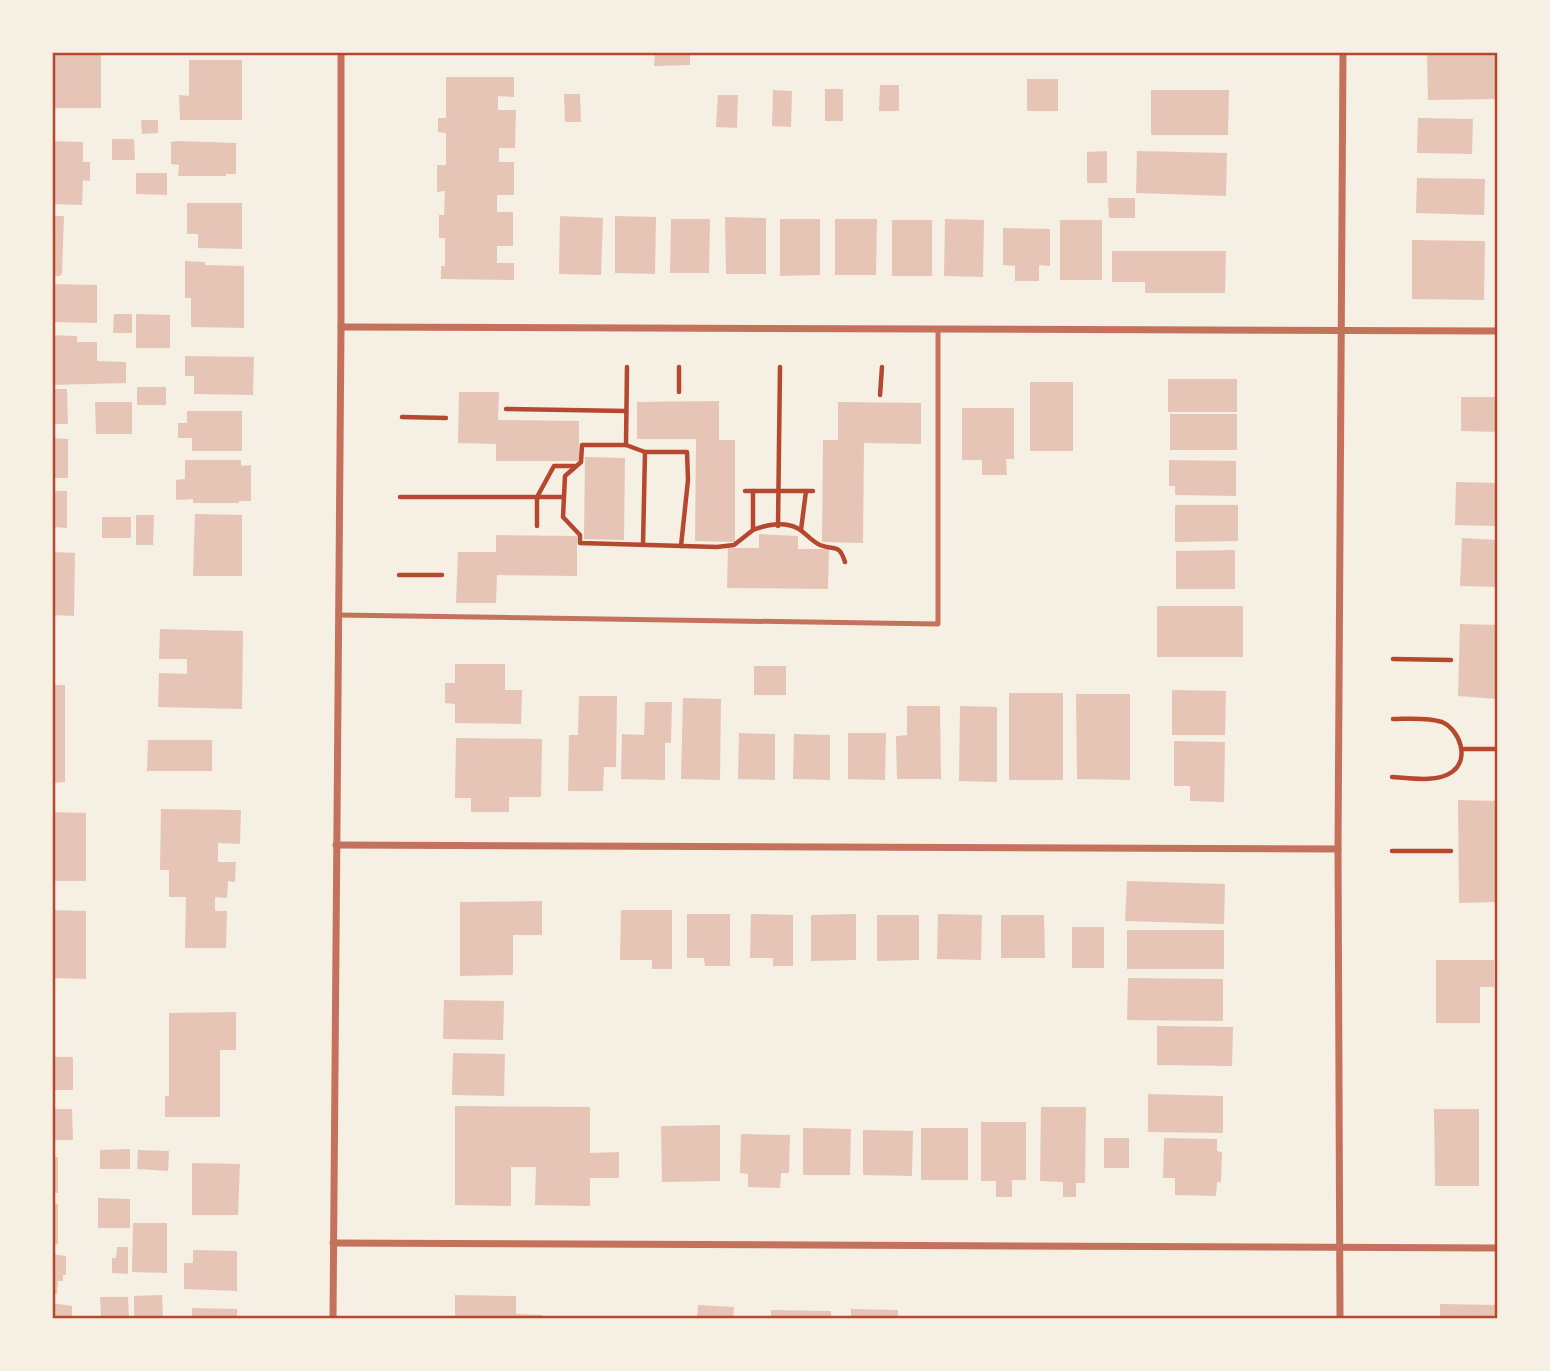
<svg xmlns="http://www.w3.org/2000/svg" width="1550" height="1371" font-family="'Noto Sans',sans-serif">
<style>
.building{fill:#e6c5b7}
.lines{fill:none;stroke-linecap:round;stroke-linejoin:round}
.path{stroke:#b5482f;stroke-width:4.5}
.service{stroke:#c5725c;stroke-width:5}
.minor{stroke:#c5725c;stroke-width:7}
.neatline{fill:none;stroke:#b5482f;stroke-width:2.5}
</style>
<rect width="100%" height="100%" fill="#f6efe4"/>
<g class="building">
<rect x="52" y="52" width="49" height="56"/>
<polygon points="655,52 690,52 690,65 654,66"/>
<polygon points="1427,54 1498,54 1498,99 1428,100"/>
<polygon points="189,60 242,60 242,120 180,120 179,95 189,96"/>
<polygon points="446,77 514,77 514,97 498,96 498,110 516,110 515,148 499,148 499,162 514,162 514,195 497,195 497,212 513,212 513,246 497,246 497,263 514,263 514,280 441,279 441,266 445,266 445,238 439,238 439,215 444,215 445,191 437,192 437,165 446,165 446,133 438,132 438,118 446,118"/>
<rect x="1027" y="79" width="31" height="32"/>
<polygon points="880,85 899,85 899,111 879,111"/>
<rect x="825" y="89" width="18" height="32"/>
<polygon points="773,90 792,91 791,127 772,126"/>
<polygon points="1151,90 1229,90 1228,135 1151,135"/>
<polygon points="564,94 580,94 581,122 565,122"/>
<polygon points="718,95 738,95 737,128 716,127"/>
<polygon points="1418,118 1473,119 1472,154 1417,153"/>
<polygon points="141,120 158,120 158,133 142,134"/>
<polygon points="112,139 134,139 135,160 112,160"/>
<polygon points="52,141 83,142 83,162 90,162 90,181 83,180 82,205 52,204"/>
<polygon points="178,141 236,143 236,174 226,174 226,176 178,176 179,165 171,164 171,142"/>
<polygon points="1107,151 1107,183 1087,183 1087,152"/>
<polygon points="1137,151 1227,153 1226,196 1136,193"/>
<polygon points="136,173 167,173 167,195 136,194"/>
<polygon points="1417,178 1485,179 1484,215 1416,213"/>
<polygon points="1108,198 1135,198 1135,218 1109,218"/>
<polygon points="187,203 242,203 242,249 198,248 198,234 187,234"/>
<polygon points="52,216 64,216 62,273 60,276 52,276"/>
<polygon points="560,216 603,218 601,275 559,274"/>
<polygon points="615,216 656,217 655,274 615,273"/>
<polygon points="725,217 766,218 766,274 726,274"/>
<polygon points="671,219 710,219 709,273 670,273"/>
<polygon points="780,219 820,219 820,275 780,276"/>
<polygon points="835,219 877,219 876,275 835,275"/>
<polygon points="945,219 984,220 983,277 944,276"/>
<rect x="892" y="220" width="40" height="56"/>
<rect x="1060" y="220" width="42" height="60"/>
<polygon points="1003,228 1050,229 1050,266 1039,265 1039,281 1015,281 1015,266 1003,265"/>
<polygon points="1412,240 1485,241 1484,300 1412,299"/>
<polygon points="1112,251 1226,251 1225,293 1145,293 1145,282 1112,282"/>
<polygon points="185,261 205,262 205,265 244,266 244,328 191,327 191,298 185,298"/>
<polygon points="52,284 97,285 97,323 52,322"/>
<polygon points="114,314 132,314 132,333 113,333"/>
<polygon points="136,314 170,315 170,348 136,348"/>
<polygon points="52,335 77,336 77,342 97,342 97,361 126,362 126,383 52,385"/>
<polygon points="185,356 254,357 253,395 194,394 194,376 185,376"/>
<rect x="1168" y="379" width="69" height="33"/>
<rect x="1030" y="382" width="43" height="69"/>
<rect x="137" y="387" width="29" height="18"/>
<polygon points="52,389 67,389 68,424 52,424"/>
<polygon points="459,392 499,392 498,420 579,421 579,461 496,461 496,444 458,443"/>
<polygon points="1461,397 1498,397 1498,432 1461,431"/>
<polygon points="719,401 719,440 735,440 735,542 695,541 696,439 637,439 637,402"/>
<polygon points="95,402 132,402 132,434 96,434"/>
<polygon points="838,402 921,403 921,444 864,443 863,543 822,542 823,440 838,440"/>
<polygon points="962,408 1014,408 1014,459 1006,459 1007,475 982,475 982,460 962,460"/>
<polygon points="187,411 242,411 242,451 192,451 192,438 178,438 178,423 187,423"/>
<rect x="1170" y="414" width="67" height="36"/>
<polygon points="52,438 68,439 68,478 52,478"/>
<polygon points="585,457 625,458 624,540 584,539"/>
<polygon points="185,460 241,460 241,466 251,465 251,501 239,501 239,503 193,503 193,499 176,500 176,480 185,479"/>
<polygon points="1169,460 1236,461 1236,496 1175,495 1175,486 1169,486"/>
<polygon points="1456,482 1498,483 1498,526 1455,525"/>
<polygon points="52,491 67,491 67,528 52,527"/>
<polygon points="1175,505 1238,505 1238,541 1175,542"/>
<polygon points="195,514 242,515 242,576 193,576"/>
<polygon points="136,515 154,515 153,545 136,545"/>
<rect x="102" y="517" width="29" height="21"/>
<polygon points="759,534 798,536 798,549 829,549 828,589 727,588 728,548 759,548"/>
<polygon points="496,535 577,536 577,576 497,575 496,603 456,603 458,552 496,552"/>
<polygon points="1462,538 1498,540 1498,587 1460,586"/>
<polygon points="1235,550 1235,589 1176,589 1176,551"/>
<polygon points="52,552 75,553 74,616 52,615"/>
<rect x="1157" y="606" width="86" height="51"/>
<polygon points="1460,624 1498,625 1498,699 1458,696"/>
<polygon points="160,629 243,631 242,709 158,707 159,673 187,674 187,659 159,659"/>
<polygon points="455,664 505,664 505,690 522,690 521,724 455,723 455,704 445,703 445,683 455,683"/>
<rect x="754" y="666" width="32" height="29"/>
<polygon points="52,685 65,685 65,782 52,783"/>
<polygon points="1172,690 1226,691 1225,735 1172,735"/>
<rect x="1009" y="693" width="54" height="87"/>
<polygon points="1076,694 1130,694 1130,780 1077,779"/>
<polygon points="579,696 617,696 616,767 604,767 603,791 568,791 569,735 578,735"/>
<polygon points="683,698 721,699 720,780 681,779"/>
<polygon points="645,702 672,702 671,743 665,743 665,780 621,779 622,734 644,735"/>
<polygon points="907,706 940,706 941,779 897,779 896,736 907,735"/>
<polygon points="960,706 997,707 997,782 959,781"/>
<polygon points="739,733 775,734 775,780 738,779"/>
<polygon points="848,733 886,733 885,780 848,779"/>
<polygon points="794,734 830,735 830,780 793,779"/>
<polygon points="456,738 542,739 541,797 509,797 509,812 471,812 471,798 455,798"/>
<polygon points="148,740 212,740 212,771 147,771"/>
<polygon points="1174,741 1225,742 1224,802 1190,801 1190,786 1174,786"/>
<polygon points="1458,800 1498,801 1498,902 1459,903"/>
<polygon points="161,809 241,810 240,844 218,843 218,862 236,862 235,882 228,881 227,898 215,897 215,911 227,911 226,948 185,948 186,897 169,897 169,870 160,870"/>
<polygon points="52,812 86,813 86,881 52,881"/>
<polygon points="1127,881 1225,884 1224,924 1125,921"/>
<polygon points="542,901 542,935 513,935 513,975 460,976 460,902"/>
<polygon points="52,910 86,911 86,979 52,978"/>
<polygon points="621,910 672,910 672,969 652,969 652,960 620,960"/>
<polygon points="687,914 730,914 730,966 705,966 704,958 687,958"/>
<polygon points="751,914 793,915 793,966 773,966 773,958 750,958"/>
<polygon points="856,914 856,960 811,961 811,915"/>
<polygon points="938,914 982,915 981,960 937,959"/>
<polygon points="877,915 919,915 919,960 877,961"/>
<polygon points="1001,915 1044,915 1045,958 1001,958"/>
<rect x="1072" y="927" width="32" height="41"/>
<rect x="1127" y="930" width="97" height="39"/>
<polygon points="1436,960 1494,960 1494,987 1480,987 1480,1023 1436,1023"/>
<polygon points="1128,978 1223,979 1223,1021 1127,1020"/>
<polygon points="444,1000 504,1001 503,1040 443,1039"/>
<polygon points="236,1012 236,1050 220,1050 220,1117 165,1117 165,1096 169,1096 169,1013"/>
<polygon points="1157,1026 1233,1027 1232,1066 1157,1065"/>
<polygon points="453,1053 505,1054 504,1096 452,1095"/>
<rect x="52" y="1057" width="21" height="33"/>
<polygon points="1148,1094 1223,1096 1223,1133 1148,1132"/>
<polygon points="455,1106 590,1107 590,1153 619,1152 619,1178 590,1178 590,1206 535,1205 536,1167 511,1167 511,1206 455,1205"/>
<polygon points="1041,1107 1086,1107 1085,1183 1076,1183 1076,1197 1063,1197 1063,1182 1040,1181"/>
<polygon points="52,1109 72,1109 73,1140 52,1140"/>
<polygon points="1434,1109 1479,1109 1479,1186 1435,1186"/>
<polygon points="981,1122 1026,1122 1026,1180 1012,1180 1012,1197 996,1197 996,1181 981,1181"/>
<polygon points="720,1125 720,1181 662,1182 661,1126"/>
<polygon points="803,1128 851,1129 850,1175 803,1175"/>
<rect x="921" y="1128" width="47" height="52"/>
<polygon points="863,1130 913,1131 912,1176 863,1175"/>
<polygon points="741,1134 790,1135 789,1173 781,1173 780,1188 748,1187 748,1174 740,1173"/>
<rect x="1104" y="1138" width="25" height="30"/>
<polygon points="1164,1138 1217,1139 1217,1151 1222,1152 1221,1182 1217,1182 1216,1196 1175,1195 1175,1178 1163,1178"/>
<polygon points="130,1149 130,1169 100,1169 100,1150"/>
<polygon points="138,1150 169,1151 168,1171 137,1169"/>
<rect x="52" y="1157" width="6" height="36"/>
<polygon points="192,1163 240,1164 238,1215 192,1215"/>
<polygon points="98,1198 130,1199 130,1228 98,1228"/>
<rect x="52" y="1204" width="6" height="40"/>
<polygon points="133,1223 167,1223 167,1273 132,1272"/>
<polygon points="117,1247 128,1247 128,1274 112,1273 112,1258 116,1258"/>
<polygon points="193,1250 237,1251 237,1291 184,1289 184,1263 193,1263"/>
<polygon points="52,1254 66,1256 66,1275 63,1275 63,1281 58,1281 57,1294 52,1294"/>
<polygon points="162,1295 163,1318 134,1318 134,1296"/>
<polygon points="455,1295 516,1296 516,1314 542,1315 542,1318 455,1318"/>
<polygon points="100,1297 128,1297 129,1318 101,1318"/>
<polygon points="52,1303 72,1306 72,1318 52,1318"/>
<polygon points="1440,1304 1498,1305 1498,1318 1440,1318"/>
<polygon points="698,1305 734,1307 733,1318 697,1318"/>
<polygon points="192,1308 237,1309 237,1318 192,1318"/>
<polygon points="851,1309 898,1310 898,1318 851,1318"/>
<polygon points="771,1310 831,1311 831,1318 771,1318"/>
</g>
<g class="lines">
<g class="path">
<polyline points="627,367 626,445 582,445 581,462 565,476 563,517 580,535 580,543 717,547 734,545 753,530"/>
<polyline points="679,392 679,367"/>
<polyline points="880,395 882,367"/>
<polyline points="506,409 626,411"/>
<polyline points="402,417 446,418"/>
<polyline points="626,445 645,452 687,452 688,480 681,546"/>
<polyline points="745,491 813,491"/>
<path d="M753 491V530C765 525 784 521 797 528 805 532 811 541 820 545 835 551 839 543 845 562"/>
<polyline points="400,497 563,497"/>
<polyline points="537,526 537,497 554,466 574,466"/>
<polyline points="778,526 780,367"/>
<polyline points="801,530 806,491"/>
<polyline points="643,545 645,452"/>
<polyline points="399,575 442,575"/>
<polyline points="1393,659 1451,660"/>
<polyline points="1462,749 1498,749"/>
<path d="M1392 777C1410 778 1436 783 1452 772 1470 759 1460 730 1442 722 1427 717 1408 719 1393 719"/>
<polyline points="1392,851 1451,851"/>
</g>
<polyline class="service" points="338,615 938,624 938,330"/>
<g class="minor">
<polyline points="341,327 1498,331"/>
<polyline points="336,845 1338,849"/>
<polyline points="333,1243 1498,1248"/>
<polyline points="333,1318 341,327 341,52"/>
<polyline points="1340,1318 1338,849 1343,52"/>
</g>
</g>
<rect width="1550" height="1371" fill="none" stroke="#f6efe4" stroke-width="108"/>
<rect x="54" y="54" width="1442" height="1263" class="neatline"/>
</svg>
